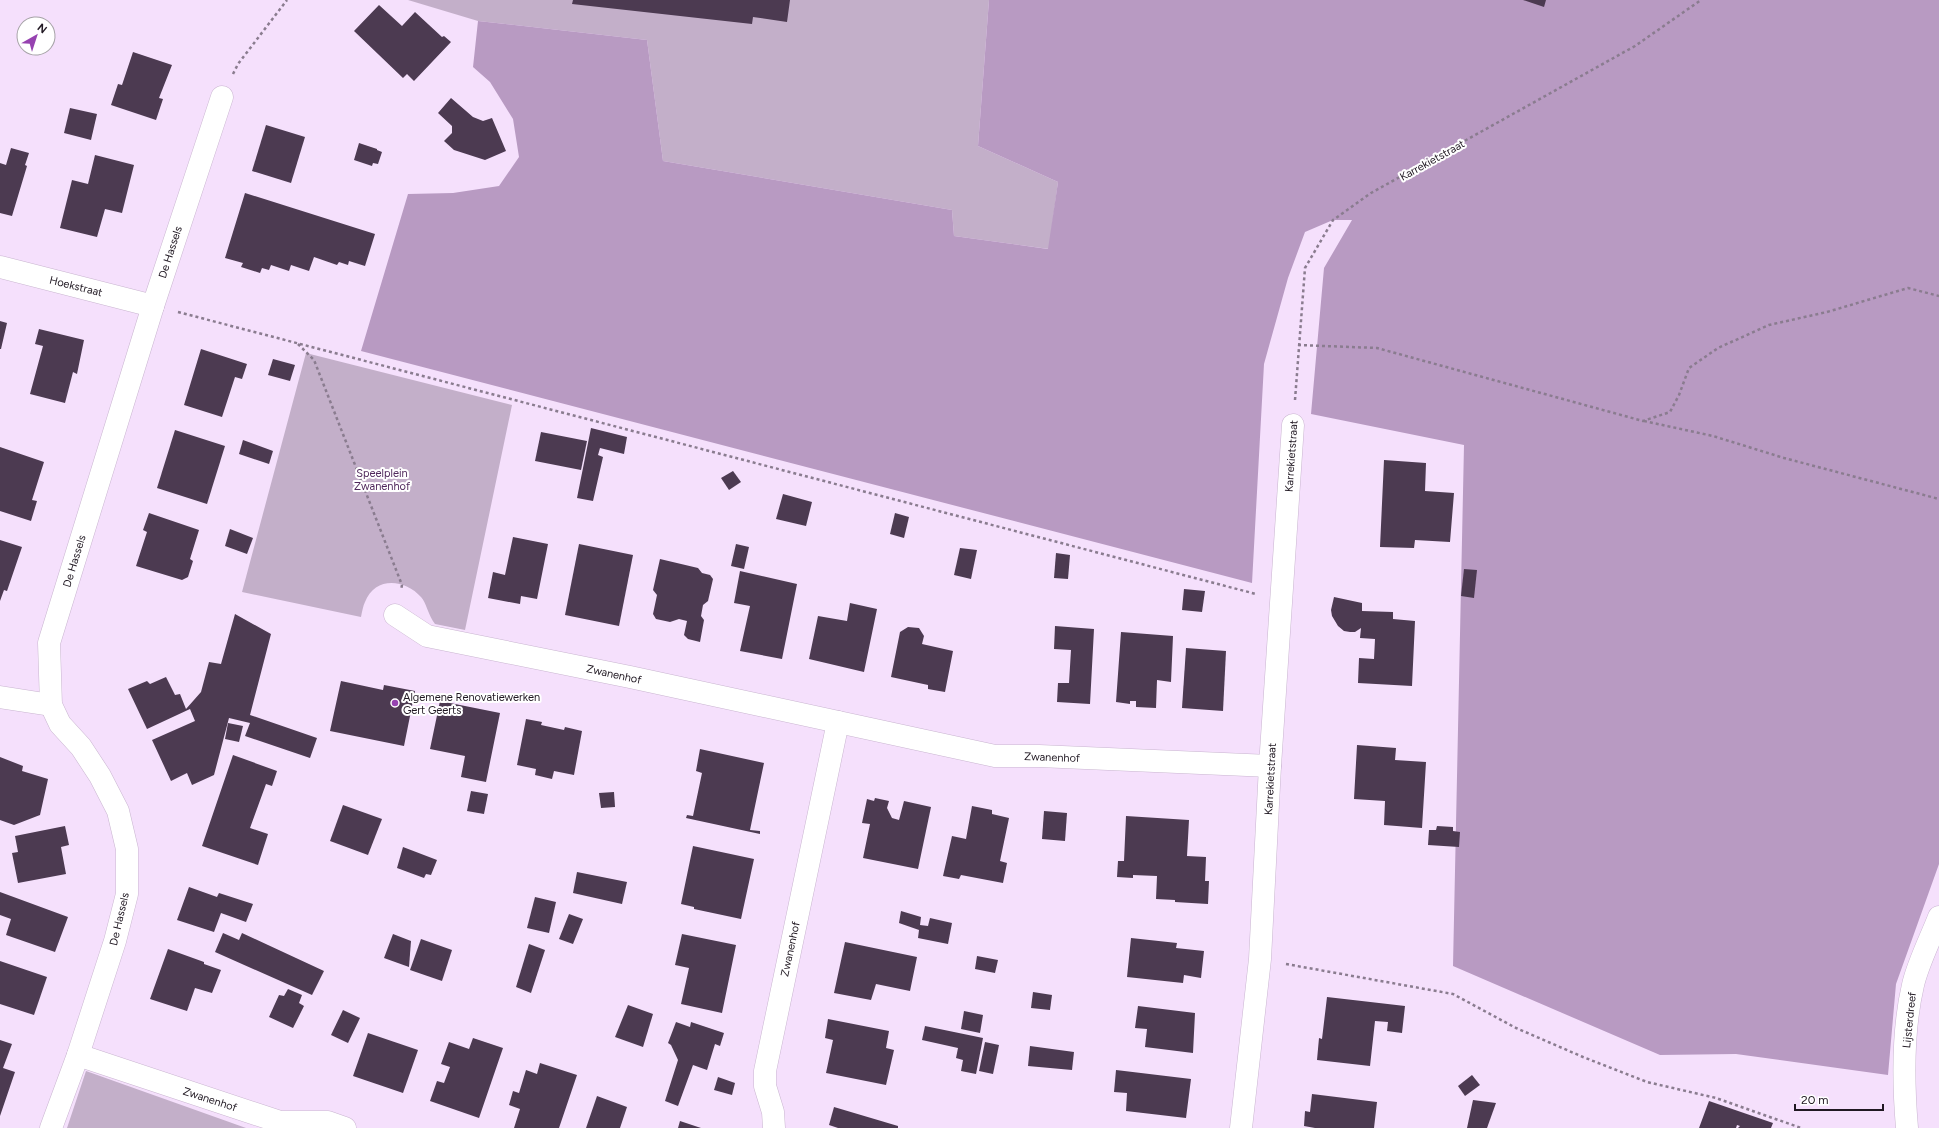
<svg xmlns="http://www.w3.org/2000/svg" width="1939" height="1128" font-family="Figtree,sans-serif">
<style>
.green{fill:#c3afc9}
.forest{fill:#b89ac2}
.building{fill:#4c3a51}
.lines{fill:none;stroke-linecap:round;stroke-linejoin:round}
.minor-casing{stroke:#c9b5d0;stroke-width:23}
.path{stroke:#8a7c8f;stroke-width:2.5;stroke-dasharray:3 3;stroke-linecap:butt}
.minor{stroke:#fff;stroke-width:22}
.poi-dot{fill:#9642b0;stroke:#fff;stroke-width:1.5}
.labels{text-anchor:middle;stroke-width:4;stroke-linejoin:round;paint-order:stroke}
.street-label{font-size:11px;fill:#201822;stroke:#fff}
.park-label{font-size:11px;fill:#50295c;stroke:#fff}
.poi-label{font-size:11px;fill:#201822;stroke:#fff;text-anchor:start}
</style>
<rect width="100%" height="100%" fill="#f5e0fc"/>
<g class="green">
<polygon points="408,0 989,0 978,146 1058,182 1049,249 954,236 952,210 663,161 647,40 478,21"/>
<path d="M306 353 512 405 465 630 435 624C428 615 426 602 421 597 405 579 375 576 365 602 363 606 362 612 361 617L242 592Z"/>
<polygon points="86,1071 246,1128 67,1128"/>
</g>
<polygon class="forest" points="989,0 1939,0 1939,864 1896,984 1888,1075 1736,1054 1660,1055 1453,966 1464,445 1311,414 1324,268 1352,220 1333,220 1305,232 1288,278 1264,364 1252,583 361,351 408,194 453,193 499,186 519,157 513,119 490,82 473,67 478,21 647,40 663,161 952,210 954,236 1048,249 1058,182 978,146"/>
<g class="building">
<polygon points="573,0 790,0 787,22 753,17 752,24 572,4"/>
<polygon points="1523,0 1546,0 1544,7"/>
<polygon points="379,5 402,26 415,12 442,37 444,36 451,42 414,81 407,74 403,78 354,31"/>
<polygon points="133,52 172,65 159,98 163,99 156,120 111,105 118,84 122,85"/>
<polygon points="451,98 473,117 483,121 492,118 506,151 485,160 454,150 444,141 452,133 452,126 438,113"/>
<polygon points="70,108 97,114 91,140 64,133"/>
<polygon points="266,125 305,137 291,183 252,171"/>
<polygon points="359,143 377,149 377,150 382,152 378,164 373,163 372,166 354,160"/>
<polygon points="11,148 29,153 25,165 27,166 12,216 0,213 0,163 6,165"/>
<polygon points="95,155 134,165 122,213 105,209 97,237 60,228 72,180 88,184"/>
<polygon points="245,193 375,234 365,266 349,261 348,265 339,262 337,265 314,257 309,271 291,265 289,271 271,265 269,270 262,268 260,273 241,267 243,263 225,258"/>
<polygon points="0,321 7,323 1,349 0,349"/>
<polygon points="39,329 84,340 77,374 73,372 65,403 30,394 43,346 35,344"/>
<polygon points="201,349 247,364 242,379 235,377 222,417 184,405"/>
<polygon points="273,359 295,365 290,381 268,375"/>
<polygon points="591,428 627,437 624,454 600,448 598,455 603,457 593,501 577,498"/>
<polygon points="175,430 225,446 207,504 157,488"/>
<polygon points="541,432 587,441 581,470 535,461"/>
<polygon points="243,440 273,451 269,464 239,454"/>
<polygon points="0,447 44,462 32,500 37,501 31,521 0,511"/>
<polygon points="1384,460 1426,463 1425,491 1454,493 1450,542 1415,540 1414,548 1380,547"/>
<polygon points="733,471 741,482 729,490 721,478"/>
<polygon points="783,494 812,502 806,526 776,519"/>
<polygon points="149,513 199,530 190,559 193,561 188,577 182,580 136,566 147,532 143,530"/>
<polygon points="895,513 909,517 904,538 890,534"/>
<polygon points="230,529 253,538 247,554 225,546"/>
<polygon points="513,537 548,544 537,599 521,596 520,604 488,598 493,572 505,575"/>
<polygon points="0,540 22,547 7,591 4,590 0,601"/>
<polygon points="579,544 633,555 619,626 565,615"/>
<polygon points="736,544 749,547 744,569 731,566"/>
<polygon points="960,548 977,550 971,579 954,575"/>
<polygon points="1056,553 1070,555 1068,579 1054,578"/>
<polygon points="660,559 698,568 702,573 710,575 713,579 708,601 703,605 701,616 704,620 700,642 688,639 684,635 687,621 679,619 670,622 656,619 653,614 657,595 653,590"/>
<polygon points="1464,569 1477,570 1474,598 1461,596"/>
<polygon points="740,571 797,584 782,659 740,651 750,606 734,603"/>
<polygon points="1184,589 1205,591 1202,612 1182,610"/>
<polygon points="1334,597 1362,603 1362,611 1393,612 1393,619 1415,621 1412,686 1358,683 1359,658 1374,659 1375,639 1360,638 1361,628 1355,632 1350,632 1344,631 1338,626 1332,616 1331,610"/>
<polygon points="850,603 877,609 864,672 809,659 818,616 847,621"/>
<polygon points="235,614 271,634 250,715 317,738 310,758 245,736 250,723 229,718 214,775 192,785 187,773 171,781 152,740 195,721 190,709 147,729 128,689 147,681 150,684 166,677 175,695 180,694 186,709 201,692 209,662 221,664"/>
<polygon points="1055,626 1094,629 1090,704 1057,702 1058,683 1069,683 1071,650 1054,649"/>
<polygon points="908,627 919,628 924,636 922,644 953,651 945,692 928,689 928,685 891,677 900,632"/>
<polygon points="1121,632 1173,636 1171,682 1157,680 1156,708 1136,707 1136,701 1130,701 1130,704 1116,702"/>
<polygon points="1186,648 1226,651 1223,711 1182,708"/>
<polygon points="341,681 383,690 384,685 415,691 404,746 330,731"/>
<polygon points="440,701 500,713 486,782 461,777 465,756 430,749"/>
<polygon points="526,719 542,722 541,725 564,730 565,727 582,731 574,775 554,771 552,779 535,775 536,769 517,765"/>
<polygon points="228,723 243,726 239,742 225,739"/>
<polygon points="1357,745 1396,748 1395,760 1426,762 1422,828 1384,825 1385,801 1354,799"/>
<polygon points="700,749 764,763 750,830 760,831 760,834 686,818 687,815 693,816 702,773 696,771"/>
<polygon points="233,755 277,771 272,786 266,784 250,828 268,834 258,865 202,846"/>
<polygon points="0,757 23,766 22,771 48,779 40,815 14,825 0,820"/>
<polygon points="471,791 488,794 484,814 467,811"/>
<polygon points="614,792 615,807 601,808 599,793"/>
<polygon points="875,798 889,801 887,808 892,818 899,820 904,801 931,807 918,869 863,858 870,824 862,823 867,799 874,801"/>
<polygon points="343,805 382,819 368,855 330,841"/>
<polygon points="972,806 992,810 992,814 1009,818 1000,861 1007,863 1003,883 961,875 959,879 943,876 952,836 966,839"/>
<polygon points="1044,811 1067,813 1065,841 1042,839"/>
<polygon points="1126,816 1189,820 1187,856 1206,857 1205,881 1209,881 1208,904 1175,902 1175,900 1156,899 1157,876 1133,875 1133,878 1117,877 1118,861 1124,861"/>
<polygon points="65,826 69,845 61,847 66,874 18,883 12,853 18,852 15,836"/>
<polygon points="1437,826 1453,827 1453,831 1460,832 1459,847 1428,845 1429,830 1436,830"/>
<polygon points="693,846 754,859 741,919 694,909 694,907 681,904"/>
<polygon points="403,847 437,860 431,875 426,874 424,878 397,868"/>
<polygon points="577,872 627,882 622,904 573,893"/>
<polygon points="189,887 217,897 219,893 253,904 246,922 221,913 214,932 177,920"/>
<polygon points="0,892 68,917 55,952 6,935 11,919 0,915"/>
<polygon points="535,897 556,902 549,933 527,928"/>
<polygon points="901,911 921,917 920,925 928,926 930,918 952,923 948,944 918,938 919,930 899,923"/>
<polygon points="569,914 583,919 573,944 559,939"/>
<polygon points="223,933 239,940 242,933 324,971 312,995 215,952"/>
<polygon points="393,934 411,941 409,967 384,958"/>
<polygon points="682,934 736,945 722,1013 681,1004 689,968 675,965"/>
<polygon points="1131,938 1177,943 1176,948 1204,951 1201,978 1184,975 1183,983 1127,977"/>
<polygon points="421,939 452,950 442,981 410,970"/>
<polygon points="845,942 917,957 910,991 876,984 871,1000 834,993"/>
<polygon points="529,944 545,950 531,993 516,987"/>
<polygon points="168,949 204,962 204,964 221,970 212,993 195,988 187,1011 150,999"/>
<polygon points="977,956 998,960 995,973 975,969"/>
<polygon points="0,961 47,977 34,1015 0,1004"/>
<polygon points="288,989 302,995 299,1003 304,1006 293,1028 269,1017 279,995 284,996"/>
<polygon points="1033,992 1052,995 1050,1010 1031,1008"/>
<polygon points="1327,997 1405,1006 1402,1033 1387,1031 1388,1022 1375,1021 1370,1066 1317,1060 1319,1038 1322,1039"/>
<polygon points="628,1005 653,1014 643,1047 615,1037"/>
<polygon points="1138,1006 1195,1013 1193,1053 1145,1047 1147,1029 1135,1028"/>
<polygon points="343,1010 360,1018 348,1043 331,1035"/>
<polygon points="964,1011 983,1015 980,1033 961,1029"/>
<polygon points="828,1019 889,1031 886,1048 894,1050 886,1085 826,1073 833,1040 825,1038"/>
<polygon points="676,1022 690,1027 691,1022 724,1033 720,1046 715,1044 707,1070 693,1065 678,1106 665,1101 678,1060 671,1045 668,1043"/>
<polygon points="925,1026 983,1038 976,1074 961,1071 963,1060 956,1058 958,1048 922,1040"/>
<polygon points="368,1033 418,1050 403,1093 353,1076"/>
<polygon points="473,1038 503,1048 479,1118 430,1101 437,1081 444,1083 450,1067 441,1064 449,1042 469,1049"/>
<polygon points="0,1040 12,1044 3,1068 15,1072 0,1116"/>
<polygon points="985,1042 999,1045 993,1074 979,1071"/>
<polygon points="1030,1046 1074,1052 1072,1070 1028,1066"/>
<polygon points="540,1063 577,1075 559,1128 514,1128 520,1109 509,1105 513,1091 519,1093 526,1070 537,1074"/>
<polygon points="1116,1070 1191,1079 1186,1118 1126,1111 1127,1093 1114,1092"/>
<polygon points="1472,1075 1480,1085 1465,1096 1458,1086"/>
<polygon points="718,1077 735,1083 732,1095 714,1090"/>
<polygon points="1312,1094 1377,1102 1374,1128 1315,1128 1304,1126 1305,1111 1310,1112"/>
<polygon points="597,1096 627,1107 620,1128 586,1128"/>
<polygon points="1473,1100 1496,1103 1487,1128 1467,1128"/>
<polygon points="1709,1101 1773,1123 1771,1128 1738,1128 1740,1126 1737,1125 1736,1128 1699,1128"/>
<polygon points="834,1107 898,1126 898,1128 838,1128 829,1125"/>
<polygon points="680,1121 701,1128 678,1128"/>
</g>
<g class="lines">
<defs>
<g id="minor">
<polyline points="0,267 153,306"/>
<polyline points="395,615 427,636 630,677 995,756 1039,756 1270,766"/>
<polyline points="0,697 51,705"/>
<polyline points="78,1055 280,1122 328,1122 345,1128"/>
<polyline points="51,1128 78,1055 115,941 127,894 127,849 118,811 100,776 81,747 60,724 51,705 49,643 153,306 222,97"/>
<polyline points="774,1128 773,1112 765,1086 765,1071 838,722"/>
<polyline points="1241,1128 1260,959 1270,766 1293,425"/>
<path d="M1907 1128C1903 1081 1902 1032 1913 985 1918 963 1931 938 1939 917"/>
</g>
</defs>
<use href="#minor" class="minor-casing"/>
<g class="path">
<polyline points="233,74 238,64 287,0"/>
<polyline points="178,312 1256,594"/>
<polyline points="298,344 314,360 402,585 401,590"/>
<polyline points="1298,345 1377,348 1643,421 1670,412 1679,395 1689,368 1718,348 1769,325 1827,312 1908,288 1939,296"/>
<polyline points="1295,400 1305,268 1333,220 1371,193 1635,46 1701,0"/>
<polyline points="1644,421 1713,436 1784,458 1939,499"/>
<polyline points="1286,964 1453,994 1516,1028 1583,1057 1647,1082 1716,1098 1801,1128"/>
</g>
<use href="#minor" class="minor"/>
</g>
<circle class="poi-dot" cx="395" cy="703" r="4"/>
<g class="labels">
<g class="street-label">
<text transform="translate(1432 160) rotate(-29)" y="4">Karrekietstraat</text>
<text transform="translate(170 252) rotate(-72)" y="4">De Hassels</text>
<text transform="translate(76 286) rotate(14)" y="4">Hoekstraat</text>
<text transform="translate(1291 456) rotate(-86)" y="4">Karrekietstraat</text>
<text transform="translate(74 561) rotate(-73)" y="4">De Hassels</text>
<text transform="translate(614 674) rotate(12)" y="4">Zwanenhof</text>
<text transform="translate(1052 757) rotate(2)" y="4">Zwanenhof</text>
<text transform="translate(1270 779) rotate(-87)" y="4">Karrekietstraat</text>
<text transform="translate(119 919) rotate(-77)" y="4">De Hassels</text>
<text transform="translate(790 949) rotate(-78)" y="4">Zwanenhof</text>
<text transform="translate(1909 1020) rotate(-84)" y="4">Lijsterdreef</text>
<text transform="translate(210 1099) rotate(18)" y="4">Zwanenhof</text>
</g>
<g class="park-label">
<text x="382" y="477">Speelplein<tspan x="382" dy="13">Zwanenhof</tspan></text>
</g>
<g class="poi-label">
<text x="403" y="701">Algemene Renovatiewerken<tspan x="403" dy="13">Gert Geerts</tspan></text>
</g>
</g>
<g transform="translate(36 36) rotate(39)"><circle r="19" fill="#ffffff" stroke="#a6a3a7"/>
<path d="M0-3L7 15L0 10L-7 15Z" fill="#9642b0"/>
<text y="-6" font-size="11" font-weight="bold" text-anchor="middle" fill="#201822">N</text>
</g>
<path d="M1795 1104v6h88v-6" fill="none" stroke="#201822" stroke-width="2"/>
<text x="1801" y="1104" font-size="12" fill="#201822" stroke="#ffffff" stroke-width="3" paint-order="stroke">20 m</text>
</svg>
